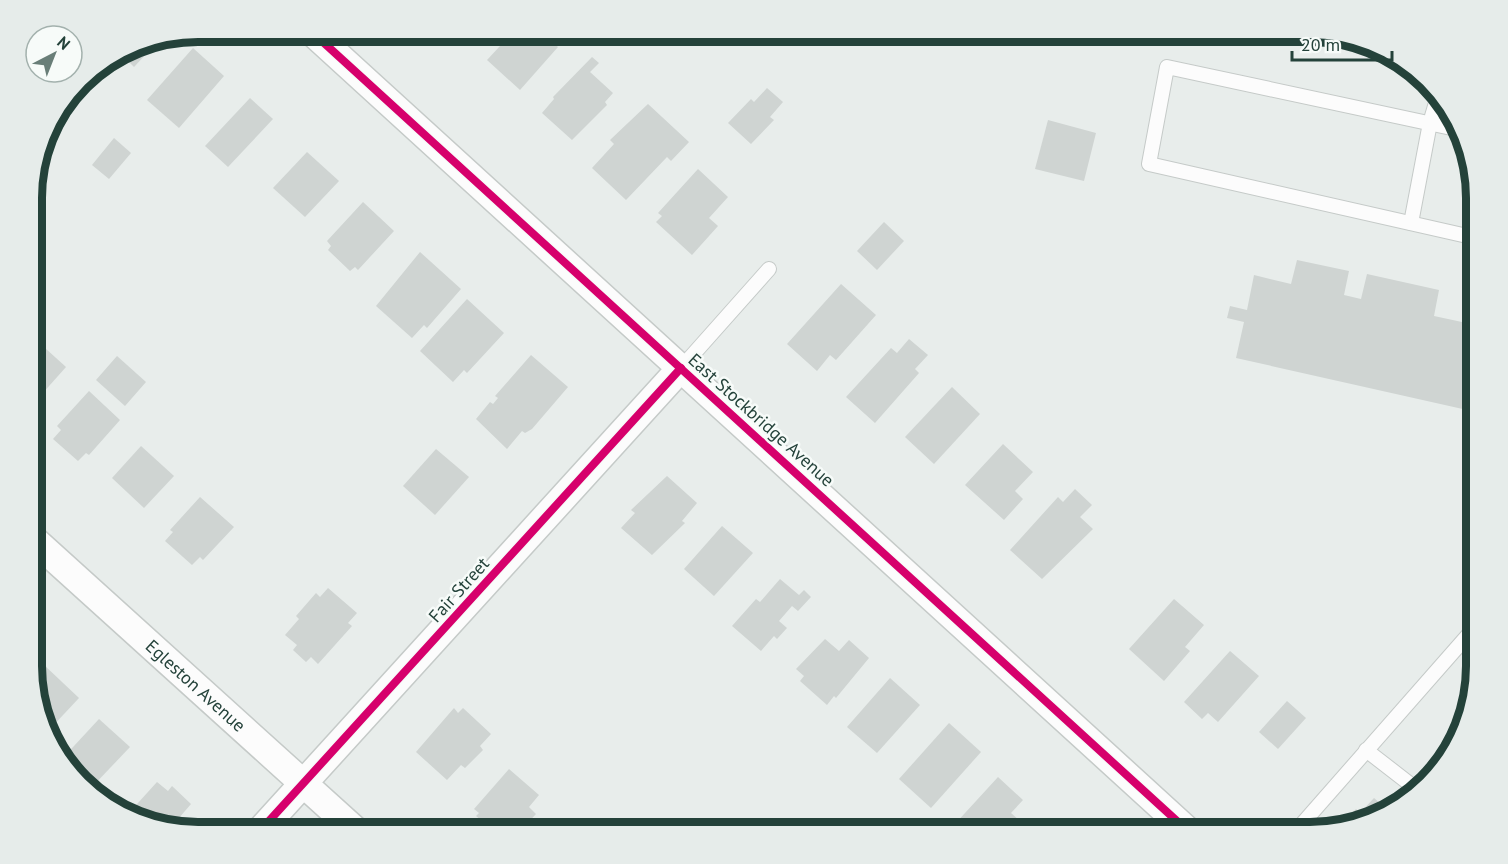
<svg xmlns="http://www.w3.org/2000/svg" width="1508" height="864" font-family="'PT Sans',sans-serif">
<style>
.building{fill:#cfd4d2}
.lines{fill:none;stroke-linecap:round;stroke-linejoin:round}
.lane-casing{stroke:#c5cac8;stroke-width:16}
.street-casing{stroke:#c5cac8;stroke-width:30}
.lane{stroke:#fcfcfc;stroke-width:14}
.street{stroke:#fcfcfc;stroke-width:27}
.cycleway-casing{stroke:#f7fbf9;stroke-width:11}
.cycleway{stroke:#d6006c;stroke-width:8}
.labels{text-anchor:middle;stroke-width:5;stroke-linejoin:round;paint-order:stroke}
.street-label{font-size:18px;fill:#24423a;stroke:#f7fbf9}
.rim{fill:none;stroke:#24423a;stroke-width:8}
</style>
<rect width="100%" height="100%" fill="#e8edeb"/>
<g class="building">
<polygon points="513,32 541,32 558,47 520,90 487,60"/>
<polygon points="160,39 134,67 120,53 135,44"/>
<polygon points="193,48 224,76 179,128 147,100"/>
<polygon points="592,57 599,63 590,72 613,93 605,102 607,105 572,140 542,113 554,99 553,97"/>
<polygon points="767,88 783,102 770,117 774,120 751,144 728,123 751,99 754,102"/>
<polygon points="250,98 273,119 228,167 205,146"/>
<polygon points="648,104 689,142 671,161 667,157 626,200 592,168 614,144 610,140"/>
<polygon points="1048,120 1096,133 1084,181 1035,169"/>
<polygon points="114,138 131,153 109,179 92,165"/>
<polygon points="307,152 339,181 305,217 273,188"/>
<polygon points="698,169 728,197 709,218 718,226 692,255 656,222 662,216 658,213"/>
<polygon points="363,202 394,231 358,270 355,267 350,271 328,250 331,246 327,241"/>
<polygon points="884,222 904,241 877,270 857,251"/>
<polygon points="420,252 461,289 427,328 424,325 412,338 376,306"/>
<polygon points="1297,260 1349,271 1344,295 1361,299 1367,274 1439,290 1434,316 1476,325 1476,412 1236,358 1244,322 1227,318 1230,306 1247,310 1254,275 1291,284"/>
<polygon points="841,284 876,315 836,360 830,355 817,371 787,344"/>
<polygon points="467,299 504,333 467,373 464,370 453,382 420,351"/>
<polygon points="35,339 66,367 33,404 33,342"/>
<polygon points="909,339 928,355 915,369 919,373 875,423 846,397 891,348 897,353"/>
<polygon points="531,355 568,387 532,429 525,433 522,431 507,449 476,419 490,402 493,404 498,398 495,396"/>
<polygon points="117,356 146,382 125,406 96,380"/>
<polygon points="952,387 980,414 934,464 905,437"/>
<polygon points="89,391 120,420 89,455 86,453 78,461 53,439 61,430 57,426"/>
<polygon points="1003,444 1033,472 1015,491 1023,499 1004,520 965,485"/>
<polygon points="141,446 174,476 144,508 112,478"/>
<polygon points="436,449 469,477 435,515 403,486"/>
<polygon points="667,476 697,503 682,521 685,523 652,555 621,528 635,513 631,510"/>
<polygon points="1075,489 1092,505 1080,517 1093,529 1042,579 1010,550 1058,497 1063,502"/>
<polygon points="200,497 234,527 203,560 200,557 192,565 165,541 173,532 170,530"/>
<polygon points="722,526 753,553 714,596 684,569"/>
<polygon points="780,579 799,595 804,590 811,597 798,611 792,606 779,621 787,628 777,639 774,636 761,651 732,626 756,599 760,602"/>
<polygon points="328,588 357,613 348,623 352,626 318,664 311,657 306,662 293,650 297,645 285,635 299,619 296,616 316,593 320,597"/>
<polygon points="1174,599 1204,625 1185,647 1190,651 1164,681 1129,649"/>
<polygon points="825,639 839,651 849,640 869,658 836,698 834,696 827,705 800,681 804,676 796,669"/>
<polygon points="1230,651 1259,676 1218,722 1208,713 1202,719 1184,702"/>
<polygon points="44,665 79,698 49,730 33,687 33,677"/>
<polygon points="890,678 920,705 877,753 847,727"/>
<polygon points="1287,701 1306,718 1278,749 1259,732"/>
<polygon points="454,708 458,713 463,708 491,734 480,746 483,750 465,768 461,765 447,780 416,752"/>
<polygon points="99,719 130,747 91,788 61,760"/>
<polygon points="949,723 981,752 931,808 899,779"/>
<polygon points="509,769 539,795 529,807 536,814 519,832 495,832 476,816 479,813 474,809"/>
<polygon points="998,777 1023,800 1011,813 1021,822 1012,832 963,832 954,825"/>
<polygon points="157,782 168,791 172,786 191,804 172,826 128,814"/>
<polygon points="1374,798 1389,811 1340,826 1356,809 1360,813"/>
<polygon points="566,821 579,832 555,832"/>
</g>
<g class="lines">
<defs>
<g id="lane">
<polyline points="1456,129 1167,67 1149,164 1476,238"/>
<polyline points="1411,223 1430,123 1438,96"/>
<polyline points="681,368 769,269"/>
<polyline points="1366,750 1415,788"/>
<polyline points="1431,772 1456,745"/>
<polyline points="1295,832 1476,626"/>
</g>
<g id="street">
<polyline points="312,32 1189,832"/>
<path id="s1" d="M33 539 357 832"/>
<polyline points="259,832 681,368"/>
</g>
</defs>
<use href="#lane" class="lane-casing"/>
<use href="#street" class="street-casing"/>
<use href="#lane" class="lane"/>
<use href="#street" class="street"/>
<defs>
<g id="cycleway">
<polyline points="312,32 1189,832"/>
<polyline points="259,832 681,368"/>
</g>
</defs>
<use href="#cycleway" class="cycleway-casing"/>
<use href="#cycleway" class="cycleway"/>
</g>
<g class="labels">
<g class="street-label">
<text transform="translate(761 420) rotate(42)" y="6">East Stockbridge Avenue</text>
<text transform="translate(459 590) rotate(-48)" y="6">Fair Street</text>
<text dy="6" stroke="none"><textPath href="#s1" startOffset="219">Egleston Avenue</textPath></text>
</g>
</g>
<path d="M0 0H1508V864H0ZM198 42H1310A156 156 0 0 1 1466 198V666A156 156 0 0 1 1310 822H198A156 156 0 0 1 42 666V198A156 156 0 0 1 198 42Z" fill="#e6ecea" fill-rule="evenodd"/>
<path class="rim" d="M198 42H1310A156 156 0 0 1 1466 198V666A156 156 0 0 1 1310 822H198A156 156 0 0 1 42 666V198A156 156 0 0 1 198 42Z"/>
<g transform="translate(54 54) rotate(42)"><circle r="28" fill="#f7fbf9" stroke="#a3b1ad" stroke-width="1.5"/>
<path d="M0-4.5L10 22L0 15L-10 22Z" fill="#697e78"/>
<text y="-9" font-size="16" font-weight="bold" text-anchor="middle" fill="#24423a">N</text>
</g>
<path d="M1292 51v9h100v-9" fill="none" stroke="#24423a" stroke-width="3"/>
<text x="1301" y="51" font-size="18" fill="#24423a" stroke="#f7fbf9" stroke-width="4.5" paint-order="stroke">20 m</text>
</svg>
